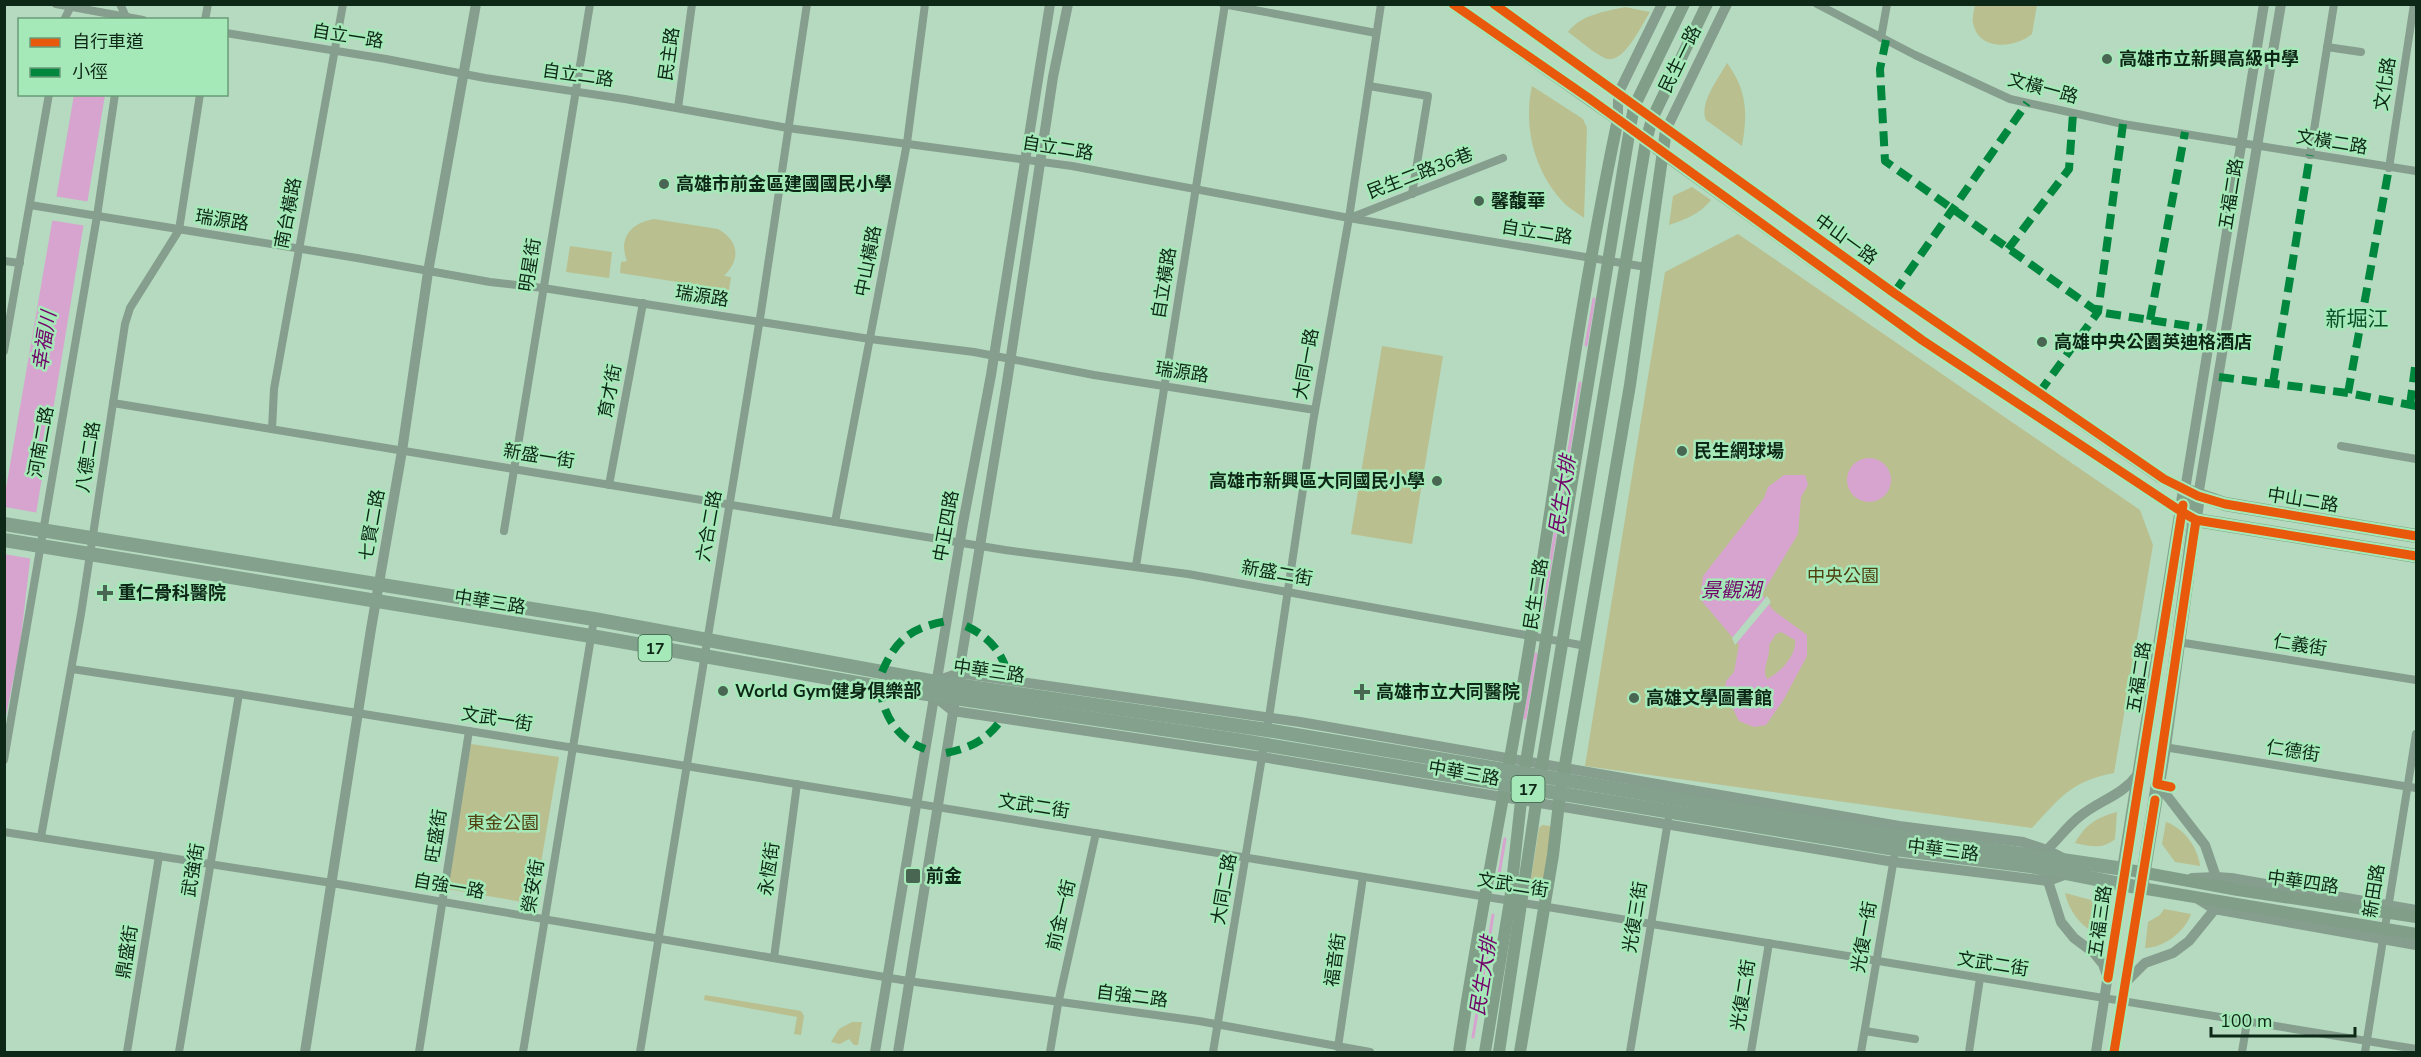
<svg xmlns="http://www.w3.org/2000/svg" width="2421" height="1057" font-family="'Nunito Sans','Noto Sans TC',sans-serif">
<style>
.green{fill:#b9bf8f}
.water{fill:#d6a4cf;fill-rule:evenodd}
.pier{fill:#b5dabf}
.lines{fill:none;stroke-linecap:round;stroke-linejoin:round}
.stream{stroke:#d6a4cf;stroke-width:3}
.minor{stroke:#859e8d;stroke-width:8}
.tertiary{stroke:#859e8d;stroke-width:10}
.secondary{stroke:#819e89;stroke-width:12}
.primary{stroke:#83a18d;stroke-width:14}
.quiet{stroke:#00873e;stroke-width:8;stroke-dasharray:15 8;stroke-linecap:butt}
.cycleway-casing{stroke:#a6e9b9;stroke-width:13}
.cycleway{stroke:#e8590c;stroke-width:9}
.poi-dot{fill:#486651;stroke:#a6e9b9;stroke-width:2}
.labels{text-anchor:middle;stroke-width:5;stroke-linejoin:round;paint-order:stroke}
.shield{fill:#a6e9b9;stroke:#3b6247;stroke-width:1.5}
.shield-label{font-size:16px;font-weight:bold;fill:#0d2816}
.street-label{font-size:18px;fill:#0d2816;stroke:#a6e9b9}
.poi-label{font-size:18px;font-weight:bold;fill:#0d2816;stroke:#a6e9b9;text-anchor:start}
.park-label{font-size:18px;fill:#4e400f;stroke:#a6e9b9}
.water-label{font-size:20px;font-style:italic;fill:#720369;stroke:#a6e9b9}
.quarter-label{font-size:21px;fill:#075028;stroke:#a6e9b9}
</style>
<rect width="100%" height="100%" fill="#b5dabf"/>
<g class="green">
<path d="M1975 5H2037L2032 34C2015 48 1979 52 1973 23 1972 18 1974 11 1975 5Z"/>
<path d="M1625 7 1650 12C1642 24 1625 62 1608 59 1598 57 1577 38 1568 32 1582 14 1604 12 1625 7Z"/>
<path d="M1727 63C1747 90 1748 114 1742 146L1706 120C1699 102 1719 78 1727 63Z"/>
<path d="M1532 86 1583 119 1587 128 1584 218C1578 213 1570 209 1565 204 1534 173 1523 126 1532 86Z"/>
<path d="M1692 187 1711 200C1700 214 1686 219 1669 225L1673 196Z"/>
<path d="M654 219 718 229C739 241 741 259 724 276L731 277 729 290 620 273 621 262 627 261C618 238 631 223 654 219Z"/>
<path d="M1738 234 2140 510 2153 545 2114 773C2071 781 2060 798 2032 828L1585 766 1665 272Z"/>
<polygon points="570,246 612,252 609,278 566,272"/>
<polygon points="1382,346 1443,356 1412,544 1351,534"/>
<polygon points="471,744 559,757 534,904 447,889"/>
<path d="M2117 812 2115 839C2102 850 2090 846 2075 843 2085 825 2097 817 2117 812Z"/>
<path d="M2166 822C2184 828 2198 848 2200 866L2175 862 2162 844Z"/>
<polygon points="1542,825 1551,826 1552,829 1542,890 1532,889 1530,885 1539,828"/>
<path d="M2065 893 2091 900 2094 906 2102 914 2098 934C2081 927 2069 911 2065 893Z"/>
<path d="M2164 909 2191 914C2185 932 2163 948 2145 948L2148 922 2160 915Z"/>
<polygon points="705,995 801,1011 804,1016 801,1035 794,1034 797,1017 704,1000"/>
<polygon points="852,1022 862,1022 858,1045 854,1045 849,1039 840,1044 831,1042 839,1029"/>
</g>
<g class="water">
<polygon points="74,95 105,95 34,526 20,646 5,721 5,494"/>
<circle cx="1869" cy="480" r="22"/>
<path d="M1784 475H1805L1808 485 1801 497 1798 534 1762 594 1773 610 1807 635V656L1784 699 1766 725 1754 727 1739 721 1733 709 1723 702 1726 681 1734 672 1739 645 1700 599 1703 576 1764 498 1768 487ZM1781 632 1795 640C1797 655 1780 673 1767 679 1761 669 1771 657 1769 645L1776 634Z"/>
</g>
<g class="pier">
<polygon points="87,4 114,4 116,20 84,20"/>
<polygon points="53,196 91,202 87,226 49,220"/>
<polygon points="5,507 39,513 33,559 4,554"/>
<polygon points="1767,596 1771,602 1735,645 1732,638"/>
</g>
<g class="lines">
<g class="stream">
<polyline points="1586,345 1594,299"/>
<polyline points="1543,608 1580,383"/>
<polyline points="1525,718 1536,654"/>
<polyline points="1498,880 1505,839"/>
<polyline points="1473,1037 1493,915"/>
</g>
<g class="minor">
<polyline points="56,4 143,20"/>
<polyline points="120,4 127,19"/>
<polyline points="1223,4 1376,33"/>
<polyline points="1817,4 1915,55 2010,99 2123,124 2416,171"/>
<polyline points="64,20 72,4"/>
<polyline points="205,20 208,4"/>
<polyline points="226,33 386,59 485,78 625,99 788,128 1072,166 1349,218 1646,267"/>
<polyline points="1881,38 1887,4"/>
<polyline points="2327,47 2361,52"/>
<polyline points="1369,86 1428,96 1412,194"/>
<polyline points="678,108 692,4"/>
<polyline points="2310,155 2334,4"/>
<polyline points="2389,168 2414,4"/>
<polyline points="30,205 357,258 490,282 543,288 870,339 974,352 1094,375 1315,410"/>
<polyline points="1350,218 1503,158"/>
<polyline points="4,261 20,263"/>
<polyline points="4,351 49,94"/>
<polyline points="113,403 1005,550 1188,574 1586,646"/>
<polyline points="272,429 274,389 343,4"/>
<polyline points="2341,446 2416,459"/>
<polyline points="609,485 643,303"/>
<polyline points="835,522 907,143 925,4"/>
<polyline points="504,531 590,4"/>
<polyline points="1136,566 1225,4"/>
<polyline points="2178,642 2416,680"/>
<polyline points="72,669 239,694 686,766 2416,1049"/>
<polyline points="1268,724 1313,422 1349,218 1381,4"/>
<polyline points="2164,747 2416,788"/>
<polyline points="4,760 97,216 115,94"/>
<polyline points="4,832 332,883 908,981 1199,1021 1370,1052"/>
<polyline points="41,837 81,614 125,324 130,308 179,230 200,94"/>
<polyline points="774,958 797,784"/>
<polyline points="1865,1031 1915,1039"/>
<polyline points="1338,1047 1363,877"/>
<polyline points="127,1052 159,856"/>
<polyline points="179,1052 239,694"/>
<polyline points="419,1052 469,731"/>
<polyline points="523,1052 594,619"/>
<polyline points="640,1052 761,312 807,4"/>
<polyline points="1050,1052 1058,1004 1096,833"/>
<polyline points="1213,1052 1263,751"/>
<polyline points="1630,1052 1668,821"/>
<polyline points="1751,1052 1769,943"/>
<polyline points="1861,1052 1894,858"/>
<polyline points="1969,1052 1980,978"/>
<polyline points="2242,1052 2247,1022"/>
<polyline points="2365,1052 2416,734"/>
</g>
<g class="tertiary">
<polyline points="1618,119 1618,94 1662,4"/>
<polyline points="1666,130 1727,4"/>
<polyline points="2185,490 2264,4"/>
<polyline points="2198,496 2281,4"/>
<polyline points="958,679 1007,382 1053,77 1068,4"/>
<polyline points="937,681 959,673 1300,722 1899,826 2023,842 2047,850 2061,857"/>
<polyline points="934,696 953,711 1262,757 1894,862 2048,881 2064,875"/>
<polyline points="2159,776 2168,797 2205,845 2216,877"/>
<path d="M2042 854C2056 843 2065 828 2079 817 2101 799 2121 797 2139 773"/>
<polyline points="2192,878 2216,877 2231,878 2416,910"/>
<polyline points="2048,881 2061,922 2074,938 2094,953 2103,964 2108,978"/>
<polyline points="2198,899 2214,909 2416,945"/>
<polyline points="2125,983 2145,963 2173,953 2189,941 2219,904"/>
<polyline points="305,1052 371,629 402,451 428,272 476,4"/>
<polyline points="875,1052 963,523 991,375 1050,4"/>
<polyline points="898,1052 954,706"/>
<polyline points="2096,1052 2123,878"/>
<polyline points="2114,1052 2141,888"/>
</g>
<g class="secondary">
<polyline points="1453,4 1624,124"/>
<polyline points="1494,4 1894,293 2160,477 2185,490"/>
<polyline points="1657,149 1922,340 2182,512"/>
<polyline points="2124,869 2238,890 2416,917"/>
<polyline points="2141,888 2416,934"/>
<path d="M1459 1052C1479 917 1507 784 1529 649 1557 473 1581 294 1618 119"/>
<polyline points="1485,1052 1510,901 1524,774 1630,128 1634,107 1684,4"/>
<polyline points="1499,1052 1540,776 1646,141 1652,119 1707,4"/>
<polyline points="1520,1052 1553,855 1560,794 1630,385 1666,130"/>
</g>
<g class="primary">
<polyline points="2189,516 2196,520 2416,556"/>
<polyline points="4,524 594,619 936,682 1267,730 1897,836 2124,869 2185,490 2225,504 2416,536"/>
<polyline points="4,540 591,636 880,687 1243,741 1895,849 2030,866 2141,888 2164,747 2198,496"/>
</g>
<g class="quiet">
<polyline points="1886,40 1880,69 1885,161 2098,312 2202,328"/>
<polyline points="2008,249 2069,169 2073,114"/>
<polyline points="1894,293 2027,103"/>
<polyline points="2150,320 2185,132"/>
<polyline points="2219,377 2348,393 2416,406"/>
<polyline points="2273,383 2310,155"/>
<polyline points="2039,393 2098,312 2123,124"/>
<polyline points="2348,393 2389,168"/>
<polyline points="2410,405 2416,360"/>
<path d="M966 626C992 638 1004 655 1010 682"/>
<path d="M882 672C896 639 911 628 947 621"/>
<path d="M880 687C883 716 898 739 925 749"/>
<path d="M946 753C970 748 987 740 1002 719"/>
</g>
<defs>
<g id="cycleway">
<polyline points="1453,4 1590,99 1922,340 2182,512 2196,520 2416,556"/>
<polyline points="1494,4 1894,293 2164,479 2198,496 2225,504 2416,536"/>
<polyline points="2171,787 2157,784 2196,520"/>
<polyline points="2108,978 2183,505"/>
<polyline points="2114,1052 2155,800"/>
</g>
</defs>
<use href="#cycleway" class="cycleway-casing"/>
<use href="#cycleway" class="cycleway"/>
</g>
<g class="poi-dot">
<circle cx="2107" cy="59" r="6"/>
<circle cx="664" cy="184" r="6"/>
<circle cx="1479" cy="201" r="6"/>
<circle cx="2042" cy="342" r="6"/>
<circle cx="1682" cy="451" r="6"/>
<circle cx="1437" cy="481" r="6"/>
<path d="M102 584h6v6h6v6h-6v6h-6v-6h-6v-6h6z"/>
<circle cx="723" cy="691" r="6"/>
<path d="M1359 683h6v6h6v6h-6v6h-6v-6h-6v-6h6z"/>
<circle cx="1634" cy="698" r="6"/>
<rect x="905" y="868" width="16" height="16" rx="3"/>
</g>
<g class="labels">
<g class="shield">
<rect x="638.5" y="635" width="33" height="26" rx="4.5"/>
<rect x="1511.5" y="776" width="33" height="26" rx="4.5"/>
</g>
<g class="shield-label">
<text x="655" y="654">17</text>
<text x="1528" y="795">17</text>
</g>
<g class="street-label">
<text transform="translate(348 36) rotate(9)" y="6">自立一路</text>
<text transform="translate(669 54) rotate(-82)" y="6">民主路</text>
<text transform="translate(1680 59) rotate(-64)" y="6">民生一路</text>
<text transform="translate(578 75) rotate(8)" y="6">自立二路</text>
<text transform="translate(2385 84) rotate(-81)" y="6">文化路</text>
<text transform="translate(2043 88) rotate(15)" y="6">文橫一路</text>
<text transform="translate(2332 142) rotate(9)" y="6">文橫二路</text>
<text transform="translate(1058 148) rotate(9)" y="6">自立二路</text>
<text transform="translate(1420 173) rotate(-21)" y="6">民生二路36巷</text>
<text transform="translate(2231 194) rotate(-81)" y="6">五福二路</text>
<text transform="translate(288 213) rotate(-79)" y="6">南台橫路</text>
<text transform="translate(222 220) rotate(9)" y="6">瑞源路</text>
<text transform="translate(1537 232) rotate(9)" y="6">自立二路</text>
<text transform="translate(1846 239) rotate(36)" y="6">中山一路</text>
<text transform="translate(868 261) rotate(-79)" y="6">中山橫路</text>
<text transform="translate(530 265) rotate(-81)" y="6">明星街</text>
<text transform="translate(1164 283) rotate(-81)" y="6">自立橫路</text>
<text transform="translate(702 296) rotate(9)" y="6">瑞源路</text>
<text transform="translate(1306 364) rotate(-80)" y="6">大同一路</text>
<text transform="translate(1182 372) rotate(8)" y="6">瑞源路</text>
<text transform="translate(610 391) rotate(-79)" y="6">育才街</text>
<text transform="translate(41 442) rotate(-80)" y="6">河南二路</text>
<text transform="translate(539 456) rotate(9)" y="6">新盛一街</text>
<text transform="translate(88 457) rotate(-81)" y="6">八德二路</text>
<text transform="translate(2303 500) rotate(9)" y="6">中山二路</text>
<text transform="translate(372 525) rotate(-80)" y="6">七賢二路</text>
<text transform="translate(709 526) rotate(-80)" y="6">六合二路</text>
<text transform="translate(946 526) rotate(-80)" y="6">中正四路</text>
<text transform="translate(1277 573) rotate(10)" y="6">新盛二街</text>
<text transform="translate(1536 594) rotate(-81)" y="6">民生二路</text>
<text transform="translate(490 602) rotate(9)" y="6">中華三路</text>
<text transform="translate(2300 645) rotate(9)" y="6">仁義街</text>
<text transform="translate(989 671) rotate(8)" y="6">中華三路</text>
<text transform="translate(2139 677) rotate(-81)" y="6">五福二路</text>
<text transform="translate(497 719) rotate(9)" y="6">文武一街</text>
<text transform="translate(2293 751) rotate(9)" y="6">仁德街</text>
<text transform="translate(1464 773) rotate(10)" y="6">中華三路</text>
<text transform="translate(1034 806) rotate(9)" y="6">文武二街</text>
<text transform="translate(436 836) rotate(-81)" y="6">旺盛街</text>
<text transform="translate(1943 850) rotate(7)" y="6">中華三路</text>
<text transform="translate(769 869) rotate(-82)" y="6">永恆街</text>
<text transform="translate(193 870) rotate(-80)" y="6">武強街</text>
<text transform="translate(2303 882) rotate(8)" y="6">中華四路</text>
<text transform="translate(1513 885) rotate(9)" y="6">文武二街</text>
<text transform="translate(449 886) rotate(10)" y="6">自強一路</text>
<text transform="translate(533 886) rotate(-80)" y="6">榮安街</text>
<text transform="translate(1224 889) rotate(-80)" y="6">大同二路</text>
<text transform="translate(2374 891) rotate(-81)" y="6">新田路</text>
<text transform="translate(1061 915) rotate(-77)" y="6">前金一街</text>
<text transform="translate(1635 917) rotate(-81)" y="6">光復三街</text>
<text transform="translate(2100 921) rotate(-82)" y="6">五福三路</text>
<text transform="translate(1864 937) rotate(-80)" y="6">光復一街</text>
<text transform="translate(127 952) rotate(-81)" y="6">鼎盛街</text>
<text transform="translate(1335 960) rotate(-82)" y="6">福音街</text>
<text transform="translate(1993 964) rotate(9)" y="6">文武二街</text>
<text transform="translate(1743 995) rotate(-81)" y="6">光復二街</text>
<text transform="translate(1132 996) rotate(7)" y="6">自強二路</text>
</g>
<g class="poi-label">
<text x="2119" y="65">高雄市立新興高級中學</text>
<text x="676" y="190">高雄市前金區建國國民小學</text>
<text x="1491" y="207">馨馥華</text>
<text x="2054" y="348">高雄中央公園英迪格酒店</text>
<text x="1694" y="457">民生網球場</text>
<text x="1425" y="487" text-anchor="end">高雄市新興區大同國民小學</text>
<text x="118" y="599">重仁骨科醫院</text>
<text x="735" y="697">World Gym健身俱樂部</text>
<text x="1376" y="698">高雄市立大同醫院</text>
<text x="1646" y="704">高雄文學圖書館</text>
<text x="926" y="882">前金</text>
</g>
<g class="park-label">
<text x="1843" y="582">中央公園</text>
<text x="503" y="829">東金公園</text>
</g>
<g class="water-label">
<text transform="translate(44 341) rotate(-81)" y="7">幸福川</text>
<text transform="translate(1562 495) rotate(-81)" y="7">民生大排</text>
<text x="1731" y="597">景觀湖</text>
<text transform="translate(1483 976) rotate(-81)" y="7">民生大排</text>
</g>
<g class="quarter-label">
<text x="2357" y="326">新堀江</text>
</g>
</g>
<rect width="2421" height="1057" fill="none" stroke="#0d2816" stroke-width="12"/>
<rect x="18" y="18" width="210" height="78" fill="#a6e9b9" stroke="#699c78" stroke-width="1.5"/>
<rect x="30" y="38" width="30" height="9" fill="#e8590c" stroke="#699c78" stroke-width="1.5"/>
<text x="72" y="48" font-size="18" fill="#0d2816">自行車道</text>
<rect x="30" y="68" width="30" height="9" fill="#00873e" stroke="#699c78" stroke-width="1.5"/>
<text x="72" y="78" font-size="18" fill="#0d2816">小徑</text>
<path d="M2211 1027v9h144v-9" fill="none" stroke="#0d2816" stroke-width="3"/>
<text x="2220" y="1027" font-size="18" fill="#0d2816" stroke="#a6e9b9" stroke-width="4.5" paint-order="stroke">100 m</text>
</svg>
